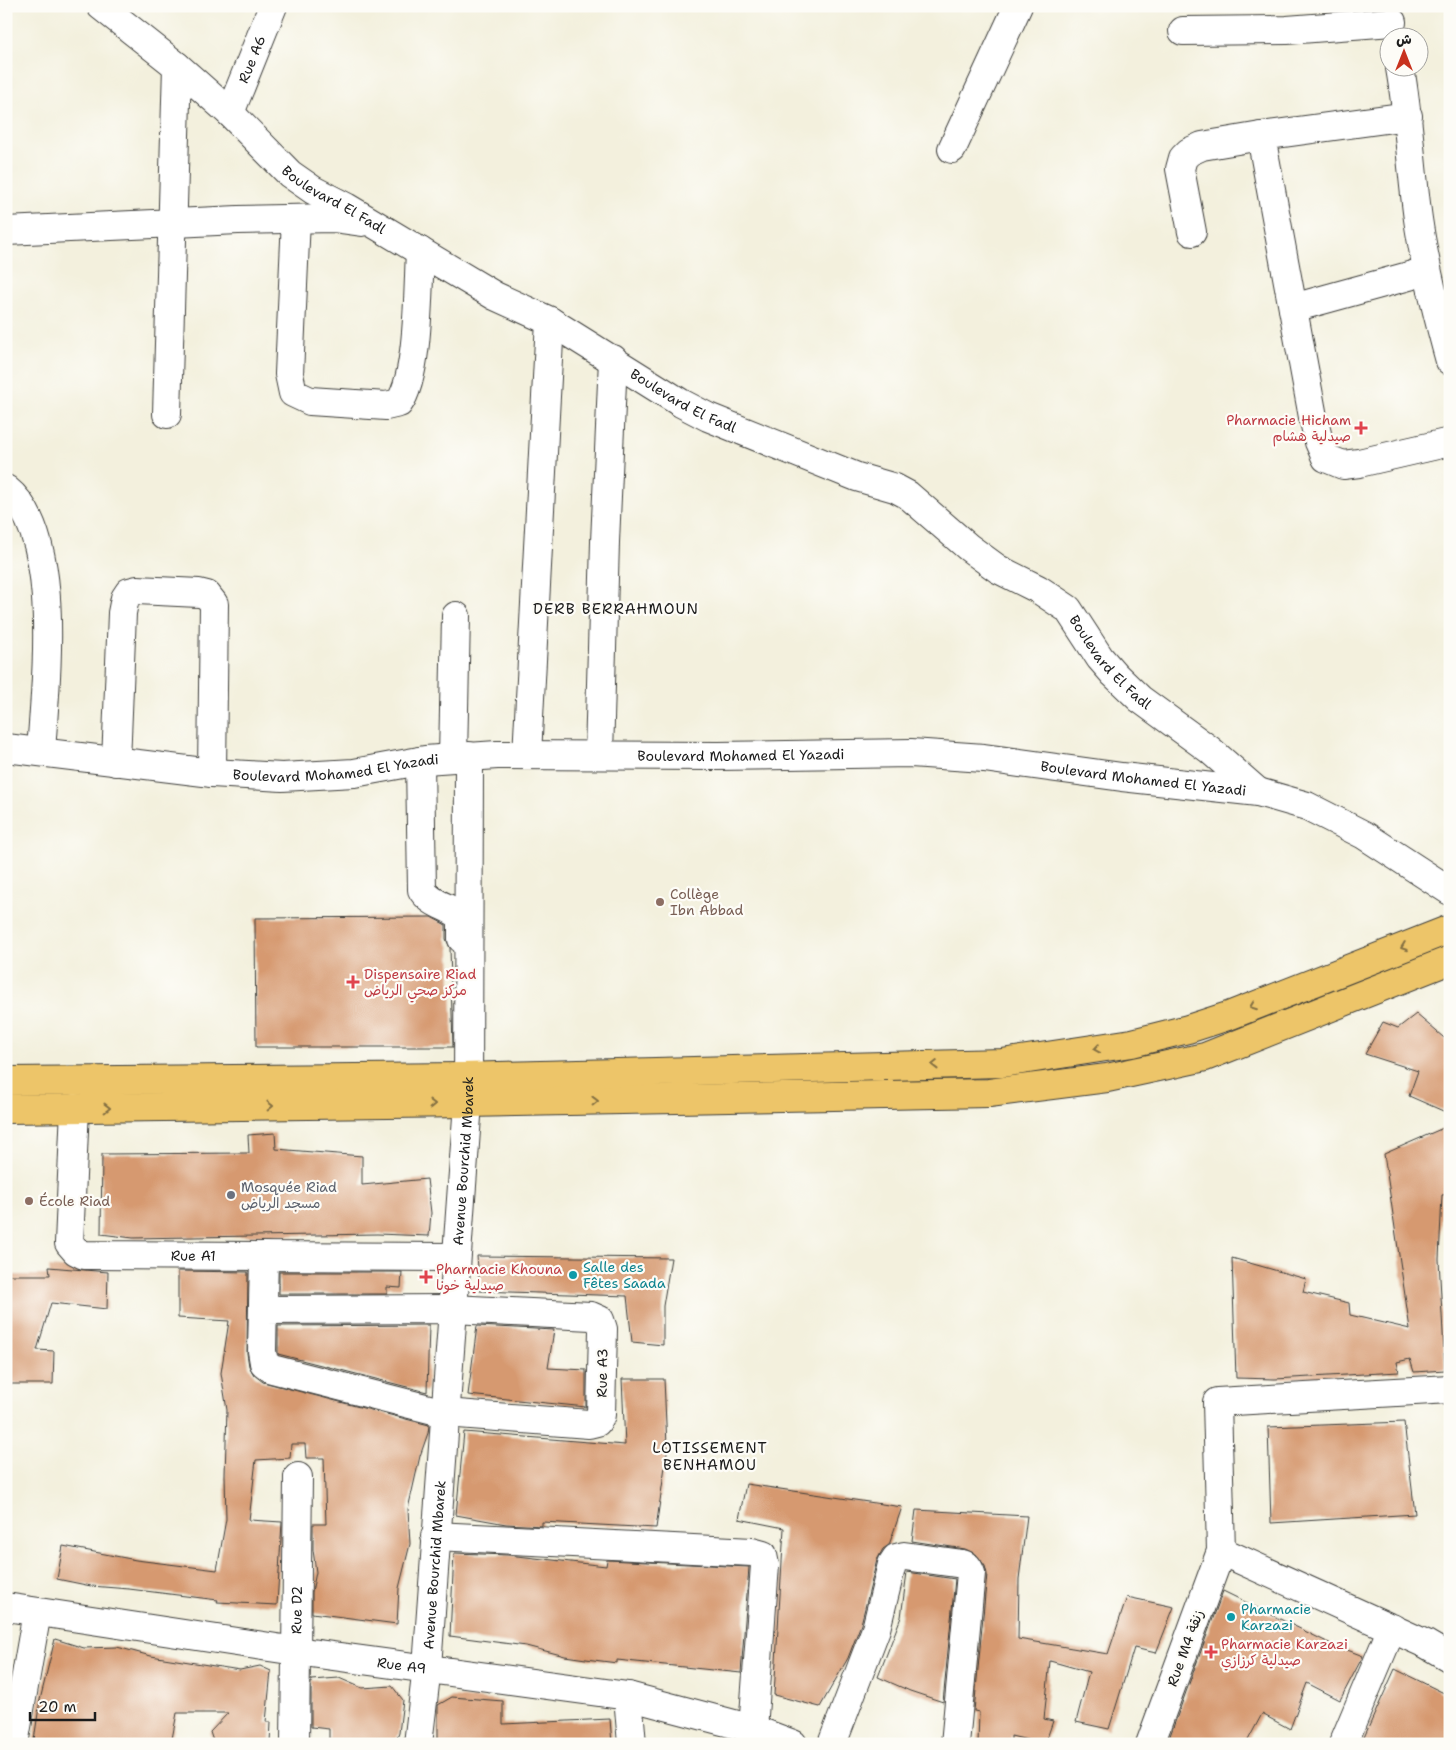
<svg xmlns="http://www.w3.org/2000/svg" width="1456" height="1750" font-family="'Shantell Sans','Playpen Sans Arabic',sans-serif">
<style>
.building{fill:#d6996f}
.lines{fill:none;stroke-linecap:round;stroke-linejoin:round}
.minor-casing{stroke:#3c3c39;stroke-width:30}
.major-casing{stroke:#3c3c39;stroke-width:30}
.minor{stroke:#fff;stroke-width:28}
.major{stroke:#edc569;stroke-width:28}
.oneway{stroke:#847042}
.health-dot{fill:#e0444e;stroke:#fdfcf7;stroke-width:2}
.education-dot{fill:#8d6e63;stroke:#fdfcf7;stroke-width:2}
.worship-dot{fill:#6b7280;stroke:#fdfcf7;stroke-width:2}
.culture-dot{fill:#0f9aa8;stroke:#fdfcf7;stroke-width:2}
.labels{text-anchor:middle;stroke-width:4.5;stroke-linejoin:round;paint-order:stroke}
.street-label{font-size:14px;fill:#1c1c1c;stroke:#fdfcf7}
.health-label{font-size:14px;fill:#be3a42;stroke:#fdfcf7;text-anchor:start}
.education-label{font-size:14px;fill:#785e54;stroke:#fdfcf7;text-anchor:start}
.worship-label{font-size:14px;fill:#5b616d;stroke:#fdfcf7;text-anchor:start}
.culture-label{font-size:14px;fill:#0d838f;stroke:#fdfcf7;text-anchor:start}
.neighbourhood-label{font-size:15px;letter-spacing:1px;fill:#1c1c1c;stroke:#fdfcf7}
</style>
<rect width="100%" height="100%" fill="#fdfcf7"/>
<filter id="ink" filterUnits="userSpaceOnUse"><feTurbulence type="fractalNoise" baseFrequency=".02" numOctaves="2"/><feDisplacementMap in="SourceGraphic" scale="10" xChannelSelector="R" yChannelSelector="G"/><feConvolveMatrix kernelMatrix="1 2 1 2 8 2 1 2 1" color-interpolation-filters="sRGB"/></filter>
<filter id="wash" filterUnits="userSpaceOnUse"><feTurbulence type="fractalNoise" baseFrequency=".0096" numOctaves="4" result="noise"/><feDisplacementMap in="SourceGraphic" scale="20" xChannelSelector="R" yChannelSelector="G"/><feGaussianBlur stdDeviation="1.12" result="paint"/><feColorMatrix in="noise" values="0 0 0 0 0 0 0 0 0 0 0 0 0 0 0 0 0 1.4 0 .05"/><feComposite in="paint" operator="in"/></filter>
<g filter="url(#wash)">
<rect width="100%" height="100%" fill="#f3f0dd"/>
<g id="blocks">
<g class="building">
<polygon points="431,917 446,925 446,939 450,948 453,1047 256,1047 255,918"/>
<polygon points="1416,1014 1450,1043 1450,1114 1409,1096 1418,1071 1365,1054 1383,1022 1398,1028"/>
<polygon points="1450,1125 1450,1194 1442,1195 1439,1259 1445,1370 1414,1372 1410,1359 1397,1362 1399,1372 1275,1379 1236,1378 1232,1258 1306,1279 1303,1292 1349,1303 1350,1315 1410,1329 1384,1154"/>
<polygon points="275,1133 276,1149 362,1156 362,1185 427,1179 431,1213 429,1236 377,1234 133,1238 101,1234 102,1154 249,1153 248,1135"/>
<polygon points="477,1256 671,1258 663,1306 663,1345 632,1342 627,1296 480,1291"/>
<polygon points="49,1267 108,1272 107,1309 51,1303 37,1350 54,1351 53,1384 6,1384 6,1275 50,1275"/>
<polygon points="178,1271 248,1272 247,1353 249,1366 254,1375 263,1382 429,1425 428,1433 420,1456 408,1509 410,1544 399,1588 397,1624 312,1613 312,1592 316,1572 313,1550 313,1524 326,1524 324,1458 306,1458 305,1444 291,1444 290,1458 256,1460 249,1520 282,1522 277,1605 217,1602 218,1600 129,1589 91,1586 57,1579 63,1546 136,1560 217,1570 226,1519 225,1475 227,1410 221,1373 229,1321 178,1318"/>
<polygon points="279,1272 402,1272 401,1288 387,1287 387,1294 279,1294"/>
<polygon points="429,1325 427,1392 278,1354 278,1326"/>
<polygon points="477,1326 554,1330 548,1368 586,1370 586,1407 468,1395"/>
<polygon points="622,1379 664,1379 667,1446 668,1446 656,1528 542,1522 542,1526 506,1524 456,1515 464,1432 625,1445"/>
<polygon points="1404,1422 1415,1514 1271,1523 1268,1427"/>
<polygon points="746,1484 902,1507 889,1545 883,1549 877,1560 861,1624 848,1658 820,1707 774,1695 784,1528 739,1519"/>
<polygon points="916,1510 1027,1516 1019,1579 1018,1639 1108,1654 1127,1597 1174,1607 1156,1653 1134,1648 1109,1729 1076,1722 1089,1672 1050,1661 1044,1719 1053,1721 1045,1744 1011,1736 1011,1744 978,1744 979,1712 974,1711 987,1574 985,1566 976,1554 965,1549 912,1541"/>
<polygon points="454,1553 508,1555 606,1566 607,1560 749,1567 741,1673 617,1660 617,1663 586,1659 565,1656 526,1646 450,1636"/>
<polygon points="907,1572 955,1579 943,1702 910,1691 878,1677 901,1617"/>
<polygon points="1223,1591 1329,1643 1363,1656 1340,1700 1307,1683 1290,1729 1262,1714 1246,1744 1167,1744"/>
<polygon points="55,1639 84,1648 117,1647 151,1656 240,1670 260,1666 271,1671 266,1722 271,1722 270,1744 214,1744 210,1732 228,1713 177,1713 171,1744 59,1744 34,1740 40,1700"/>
<polygon points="1395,1669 1450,1696 1450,1744 1361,1744"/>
<polygon points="339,1678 362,1688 392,1686 403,1700 399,1733 395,1744 329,1744 329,1729 311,1727 311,1680"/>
<polygon points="452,1697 503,1701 503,1724 610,1719 612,1744 438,1744 438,1705"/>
</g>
</g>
</g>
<g filter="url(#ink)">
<use href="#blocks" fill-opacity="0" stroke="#3c3c39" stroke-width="1"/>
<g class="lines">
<defs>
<g id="minor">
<path id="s1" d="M101 6 177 66 230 113 290 174 313 190 346 207 495 296 550 321 681 403 708 417 857 477 895 488 908 495 968 547 998 569 1038 589 1068 609 1100 658 1114 674 1140 699 1210 750 1258 792"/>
<polyline points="1183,31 1287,30 1392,22"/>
<path d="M1400 68C1409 118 1411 169 1418 219 1425 267 1437 314 1450 361"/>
<path id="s2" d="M230 113 273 6"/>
<polyline points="1261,136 1313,417 1319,442 1326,458 1343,465 1359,463 1450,442"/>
<polyline points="952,149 1018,6"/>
<path d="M296 219 289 374 293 393 310 401 386 406 399 403C419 376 418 286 420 251"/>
<polyline points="6,231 238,220 333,218 362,222"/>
<polyline points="1192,232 1180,169 1183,158 1189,152 1202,146 1261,136 1408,116"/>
<polyline points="1293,308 1427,271"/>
<polyline points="167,414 177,66"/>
<path d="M6 489C64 534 45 685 41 752"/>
<path id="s3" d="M6 748 212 773 282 777 354 773 425 760 497 755 718 756 911 753 984 758 1122 777 1258 792 1307 806 1364 835 1450 891"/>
<polyline points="527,755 550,321"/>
<polyline points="599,755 605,542 613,359"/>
<polyline points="453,757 456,616"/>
<path d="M420 761 422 890C432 905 449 906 462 917V939"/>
<polyline points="116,762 122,613 125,598 129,592 137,590 199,593 207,595 214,604 212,773"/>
<path id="s4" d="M75 1108 69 1243 76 1251 84 1255 456 1257"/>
<polyline points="263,1310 453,1309 591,1316 600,1320 603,1329 601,1415 597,1422 589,1424 445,1413 272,1369 264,1363 262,1351 264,1256"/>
<polyline points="435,1536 752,1552 763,1555 765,1565 753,1729"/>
<polyline points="1221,1551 1426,1644 1450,1658"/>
<path id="s5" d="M6 1607 296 1651 628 1696 753 1729 793 1744"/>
<polyline points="628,1696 632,1744"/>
<polyline points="14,1744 37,1612"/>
<path id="s6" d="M295 1744 298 1477"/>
<path id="s7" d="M418 1744 427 1667 468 1103 469 756"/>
<polyline points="832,1744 876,1629 892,1564 896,1558 904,1556 963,1564 968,1567 971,1573 955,1744"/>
<polyline points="1150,1744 1221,1551 1217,1402 1450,1389"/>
<polyline points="1343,1744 1392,1628"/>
</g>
<g id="major">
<polyline points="6,1081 462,1077 1002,1063 1132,1043 1188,1029 1231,1015 1450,929"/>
<polyline points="6,1109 468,1103 989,1093 1107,1078 1205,1057 1450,960"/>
</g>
</defs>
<use href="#minor" class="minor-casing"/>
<use href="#major" class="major-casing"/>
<use href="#minor" class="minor"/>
<use href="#major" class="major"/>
</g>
<defs><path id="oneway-chevron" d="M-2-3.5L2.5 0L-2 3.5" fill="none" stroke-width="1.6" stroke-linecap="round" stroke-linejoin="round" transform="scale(1.25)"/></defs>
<g class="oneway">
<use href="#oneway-chevron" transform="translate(1404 947) rotate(159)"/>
<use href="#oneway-chevron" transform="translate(1253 1006) rotate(159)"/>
<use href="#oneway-chevron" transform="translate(1097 1049) rotate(171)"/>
<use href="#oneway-chevron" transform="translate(935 1065) rotate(179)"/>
<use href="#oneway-chevron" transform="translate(595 1101) rotate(-1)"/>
<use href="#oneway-chevron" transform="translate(432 1104) rotate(-1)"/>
<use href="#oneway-chevron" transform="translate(270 1106) rotate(-1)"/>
<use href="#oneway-chevron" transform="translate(107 1108) rotate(-1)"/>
</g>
</g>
<g class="health-dot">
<path d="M1358.5 420.5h5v5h5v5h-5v5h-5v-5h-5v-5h5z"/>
<path d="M350.5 974.5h5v5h5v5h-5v5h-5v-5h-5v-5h5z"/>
<path d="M423.5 1269.5h5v5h5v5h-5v5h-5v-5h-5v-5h5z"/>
<path d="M1208.5 1644.5h5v5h5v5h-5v5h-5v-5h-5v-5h5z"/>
</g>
<g class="education-dot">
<circle cx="660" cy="902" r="5"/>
<circle cx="29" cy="1201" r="5"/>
</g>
<circle class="worship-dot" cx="231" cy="1195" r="5"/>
<g class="culture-dot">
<circle cx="573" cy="1275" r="5"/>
<circle cx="1231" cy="1617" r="5"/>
</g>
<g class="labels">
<g class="street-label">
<text dy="5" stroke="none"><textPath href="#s2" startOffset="58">Rue A6</textPath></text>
<text dy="5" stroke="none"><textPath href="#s1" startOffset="304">Boulevard El Fadl</textPath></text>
<text dy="5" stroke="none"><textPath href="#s1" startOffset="708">Boulevard El Fadl</textPath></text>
<text dy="5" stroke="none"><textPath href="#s1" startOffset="1218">Boulevard El Fadl</textPath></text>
<text dy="5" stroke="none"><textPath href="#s3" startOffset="738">Boulevard Mohamed El Yazadi</textPath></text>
<text dy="5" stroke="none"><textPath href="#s3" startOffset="332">Boulevard Mohamed El Yazadi</textPath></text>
<text dy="5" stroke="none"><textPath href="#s3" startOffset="1142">Boulevard Mohamed El Yazadi</textPath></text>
<text dy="5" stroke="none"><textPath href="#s7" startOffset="585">Avenue Bourchid Mbarek</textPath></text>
<text dy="5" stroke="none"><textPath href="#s4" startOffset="264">Rue A1</textPath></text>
<text transform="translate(602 1373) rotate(-89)" y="5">Rue A3</text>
<text dy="5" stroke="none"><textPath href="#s7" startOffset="180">Avenue Bourchid Mbarek</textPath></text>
<text dy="5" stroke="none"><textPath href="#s6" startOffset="134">Rue D2</textPath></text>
<text transform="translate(1185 1648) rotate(-70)" y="5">Rue M4 زنقة</text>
<text dy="5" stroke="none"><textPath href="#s5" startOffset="400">Rue A9</textPath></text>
</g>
<g class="health-label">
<text x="1351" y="425" text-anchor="end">Pharmacie Hicham<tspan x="1351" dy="16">صيدلية هشام</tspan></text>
<text x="364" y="979">Dispensaire Riad<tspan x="364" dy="16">مركز صحي الرياض</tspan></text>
<text x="436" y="1274">Pharmacie Khouna<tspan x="436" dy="16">صيدلية خونا</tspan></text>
<text x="1221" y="1649">Pharmacie Karzazi<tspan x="1221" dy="16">صيدلية كرزازي</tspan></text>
</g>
<g class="education-label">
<text x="670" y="899">Collège<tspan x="670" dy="16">Ibn Abbad</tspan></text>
<text x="39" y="1206">École Riad</text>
</g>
<g class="worship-label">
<text x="241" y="1192">Mosquée Riad<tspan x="241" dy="16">مسجد الرياض</tspan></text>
</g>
<g class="culture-label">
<text x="583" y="1272">Salle des<tspan x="583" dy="16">Fêtes Saada</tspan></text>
<text x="1241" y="1614">Pharmacie<tspan x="1241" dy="16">Karzazi</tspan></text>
</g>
<g class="neighbourhood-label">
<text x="616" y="614">DERB BERRAHMOUN</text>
<text x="710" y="1453">LOTISSEMENT<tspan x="710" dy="17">BENHAMOU</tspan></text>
</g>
</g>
<rect width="1456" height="1750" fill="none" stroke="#fdfcf7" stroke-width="25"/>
<g transform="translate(1404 52)"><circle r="24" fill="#fdfcf7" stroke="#a3a29f"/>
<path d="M0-4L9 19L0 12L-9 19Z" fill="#c8321e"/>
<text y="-8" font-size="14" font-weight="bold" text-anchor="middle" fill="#1c1c1c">ش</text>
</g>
<path d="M30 1712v8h65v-8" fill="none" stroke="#1c1c1c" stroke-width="2.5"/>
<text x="38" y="1712" font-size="15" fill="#1c1c1c" stroke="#fdfcf7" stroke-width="4" paint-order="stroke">20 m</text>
</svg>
